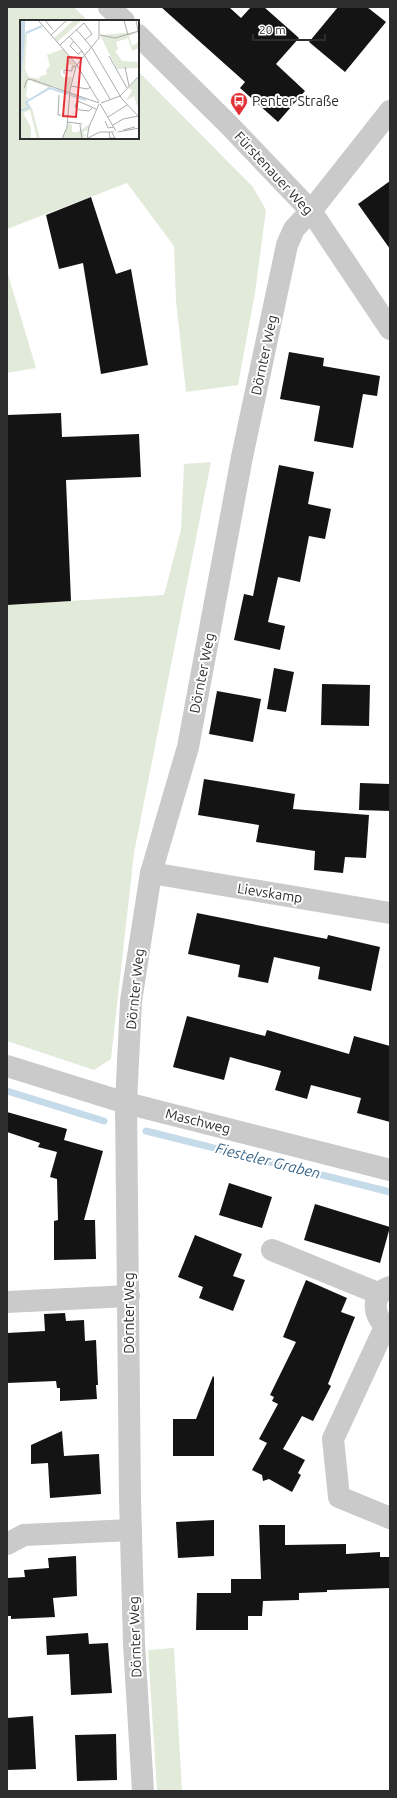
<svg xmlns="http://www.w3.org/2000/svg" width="397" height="1798" font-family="Ubuntu,sans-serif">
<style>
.green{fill:#e2eada}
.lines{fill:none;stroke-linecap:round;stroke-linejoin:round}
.stream{stroke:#c6dbea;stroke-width:7}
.building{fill:#141414}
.street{stroke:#cacaca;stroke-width:22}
.labels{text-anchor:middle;stroke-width:4;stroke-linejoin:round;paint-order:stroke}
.poi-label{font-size:14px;fill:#2d2d2d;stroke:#fff;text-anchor:start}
.street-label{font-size:14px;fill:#2d2d2d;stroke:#fff}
.water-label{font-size:15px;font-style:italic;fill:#3c6a8d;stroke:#fff}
.inset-river{fill:none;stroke:#c6dbea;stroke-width:2}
.inset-road{fill:none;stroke:#ababab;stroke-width:1}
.view{fill:#e33035;fill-opacity:0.15;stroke:#e33035;stroke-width:2}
.inset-edge{fill:none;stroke:#2d2d2d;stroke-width:2}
</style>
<rect width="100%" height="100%" fill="#fff"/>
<g class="green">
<polygon points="7,7 74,7 88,21 21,21 21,138 138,138 138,71 253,187 266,210 255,293 238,385 186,392 176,301 174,246 127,183 7,229"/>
<polygon points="7,271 36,368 7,373"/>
<polygon points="211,462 134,853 111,1059 94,1070 7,1041 7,605 164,595 181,530 184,464"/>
<polygon points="174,1648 182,1791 157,1791 148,1650"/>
</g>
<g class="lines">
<g class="stream">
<polyline points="7,1091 104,1121"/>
<polyline points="146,1131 390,1192"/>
</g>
</g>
<g class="building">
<polygon points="161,7 229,7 241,18 251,7 264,7 299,38 276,64 305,91 278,122 240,88 245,82"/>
<polygon points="338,7 367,7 386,22 345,72 309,42"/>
<polygon points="390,181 390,249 358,204"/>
<polygon points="91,197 116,274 131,269 148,365 101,374 83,263 59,269 46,215"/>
<polygon points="289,352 324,358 323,366 380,376 377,396 363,394 353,448 314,441 320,406 280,399"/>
<polygon points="61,413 62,437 139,434 141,477 66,480 71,601 7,605 7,415"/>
<polygon points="279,465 314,472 308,504 331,509 325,539 309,536 300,582 278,577 268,622 285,626 280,650 234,640 244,594 253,596"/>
<polygon points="274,668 294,672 286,712 267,709"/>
<polygon points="322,684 370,685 369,726 321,725"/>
<polygon points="217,691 261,699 253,742 209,734"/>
<polygon points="204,779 295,794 293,809 369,815 366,858 345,857 343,873 314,870 315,851 256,842 259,825 198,815"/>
<polygon points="360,783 390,784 390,811 359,810"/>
<polygon points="197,913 327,939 328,935 380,947 371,991 318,979 320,967 274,957 268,983 238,977 240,965 188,954"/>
<polygon points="187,1016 265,1036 267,1030 349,1054 354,1036 390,1046 390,1122 357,1113 361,1098 311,1085 307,1099 275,1090 281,1071 230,1057 224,1080 173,1067"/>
<polygon points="7,1112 67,1129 64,1140 103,1151 84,1220 95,1220 96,1259 54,1260 54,1221 58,1220 57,1179 50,1177 57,1152 38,1147 40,1143 7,1132"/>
<polygon points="229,1183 272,1197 262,1228 219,1215"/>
<polygon points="315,1204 390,1227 380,1263 304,1240"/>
<polygon points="195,1235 242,1254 233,1276 245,1280 233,1311 199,1298 203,1287 178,1277"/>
<polygon points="306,1280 347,1298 341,1312 355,1317 328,1384 331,1386 313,1421 302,1416 283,1449 305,1460 298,1473 301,1475 292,1492 269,1479 263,1481 262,1475 252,1470 267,1443 259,1439 278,1404 272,1401 274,1397 270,1395 296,1342 283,1337"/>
<polygon points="65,1313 66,1321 84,1320 85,1341 96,1340 98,1385 96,1385 97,1399 60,1401 60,1388 57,1388 56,1381 7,1383 7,1333 45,1331 44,1314"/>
<polygon points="213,1376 214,1377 214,1456 173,1456 173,1419 196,1419"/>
<polygon points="62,1431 64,1456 99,1454 101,1494 50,1498 48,1463 31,1464 31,1445"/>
<polygon points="214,1520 214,1556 178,1558 176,1522"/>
<polygon points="259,1525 285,1525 285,1545 346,1544 346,1554 380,1552 380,1557 390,1557 390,1588 327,1590 327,1592 299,1593 299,1600 263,1601 262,1616 248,1616 248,1630 196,1630 197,1593 231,1593 231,1579 261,1579"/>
<polygon points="76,1556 77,1596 53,1598 55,1617 11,1619 11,1616 7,1616 7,1578 25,1577 24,1570 49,1568 48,1558"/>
<polygon points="88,1633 89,1644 108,1643 112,1693 71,1695 69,1654 47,1655 46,1636"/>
<polygon points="33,1716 36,1769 7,1770 7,1718"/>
<polygon points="116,1734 117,1780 77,1781 75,1735"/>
</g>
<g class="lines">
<g class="street">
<polyline points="109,7 124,21"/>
<polyline points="138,35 229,125 311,211 390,329"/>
<polyline points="151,873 390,913"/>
<polyline points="7,1066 126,1103 390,1170"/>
<polyline points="272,1250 380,1294"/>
<path d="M390 1287C369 1294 373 1320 390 1329"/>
<polyline points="7,1302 129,1296"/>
<polyline points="385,1327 333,1439 339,1497 390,1518"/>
<polyline points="7,1544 24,1535 131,1530"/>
<polyline points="143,1791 134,1644 130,1498 126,1103 131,1001 151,873 188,747 242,457 287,245 294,229 311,211 390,111"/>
</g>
</g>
<defs>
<symbol id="bus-pin" viewBox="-11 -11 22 30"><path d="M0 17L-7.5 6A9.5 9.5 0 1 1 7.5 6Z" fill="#e33035" stroke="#fff"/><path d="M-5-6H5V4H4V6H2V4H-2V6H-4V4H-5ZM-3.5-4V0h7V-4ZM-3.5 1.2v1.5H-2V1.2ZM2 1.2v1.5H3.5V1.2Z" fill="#fff"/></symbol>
</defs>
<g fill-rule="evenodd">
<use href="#bus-pin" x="229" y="91" width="20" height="27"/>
</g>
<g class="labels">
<g class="poi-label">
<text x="252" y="106">Penter Straße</text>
</g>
<g class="street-label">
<text transform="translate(274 173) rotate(47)" y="5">Fürstenauer Weg</text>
<text transform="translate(264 355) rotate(-78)" y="5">Dörnter Weg</text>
<text transform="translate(202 673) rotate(-79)" y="5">Dörnter Weg</text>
<text transform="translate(270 893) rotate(9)" y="5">Lievskamp</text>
<text transform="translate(135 989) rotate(-84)" y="5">Dörnter Weg</text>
<text transform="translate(198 1121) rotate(14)" y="5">Maschweg</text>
<text transform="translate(129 1313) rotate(-90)" y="5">Dörnter Weg</text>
<text transform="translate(135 1637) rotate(-92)" y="5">Dörnter Weg</text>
</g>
<g class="water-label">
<text transform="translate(268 1161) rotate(14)" y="5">Fiesteler Graben</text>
</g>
</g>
<g transform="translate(20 20)">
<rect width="119" height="119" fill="#fff"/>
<path d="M54 0H62L37 22 34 18ZM118 12 109 16 112 26 119 22V28L112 31 108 18 96 22 98 29 95 31 102 41 119 42V52L118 48 97 49 80 15ZM5 13H7L5 49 9 57 20 59 19 57 27 54 26 50 30 46 27 35 43 29 55 44 54 50 51 44 47 45 48 49 41 50V56L44 57H52L53 53 49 72 33 66 14 77 28 67 8 60 6 76 9 79 13 78 6 80 12 88 20 119H17L10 90 3 93 11 107V119H0V73ZM119 57V86L118 88 114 76 106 81 112 70 108 68ZM49 102 52 105V112H57L70 104 67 111H64L63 114 66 115 63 119H42Z" fill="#e2eada"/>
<path d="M0 0H5V17L0 73Z" fill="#c6dbea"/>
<path class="inset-river" d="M6 13 22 6M50 75 66 80M0 91 9 88 6 82 30 68 48 74"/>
<path class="inset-road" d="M18 0 57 45 79 82M25 0 33 10M104 0 108 15M116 0 119 16M56 9 72 28 102 79 119 97M31 15 47 0M80 15 95 18 119 11M49 16 62 31 90 79M54 21 50 26 58 34 62 31M40 25 64 3 72 14 65 20M89 36 107 68M105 47 109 66M44 54V50L52 51V47L56 46M51 66 67 69 71 67M4 68 7 60 10 59 79 83M39 75 38 95H41M100 76 119 56M57 81 55 87 60 90 69 91 72 88M58 81 76 89M81 83 100 76M80 84 96 111M88 97 107 85M85 101 88 108 94 107M48 102 62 104M60 105 62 119M93 105 103 99 119 96M103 110 115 107M89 112 90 118H95L92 113M98 112 119 108M67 118 69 107 79 84M42 119 47 107 50 70 56 46 79 18V0M66 119 80 112H94"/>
<path class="view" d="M48 37 61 38 56 97 43 96Z"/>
<rect width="119" height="119" class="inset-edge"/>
</g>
<rect width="397" height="1798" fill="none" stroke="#2d2d2d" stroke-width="16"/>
<path d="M253 34v6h72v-6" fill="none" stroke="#2d2d2d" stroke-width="2"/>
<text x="259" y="34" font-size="12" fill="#2d2d2d" stroke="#ffffff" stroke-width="3" paint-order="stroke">20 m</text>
</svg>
